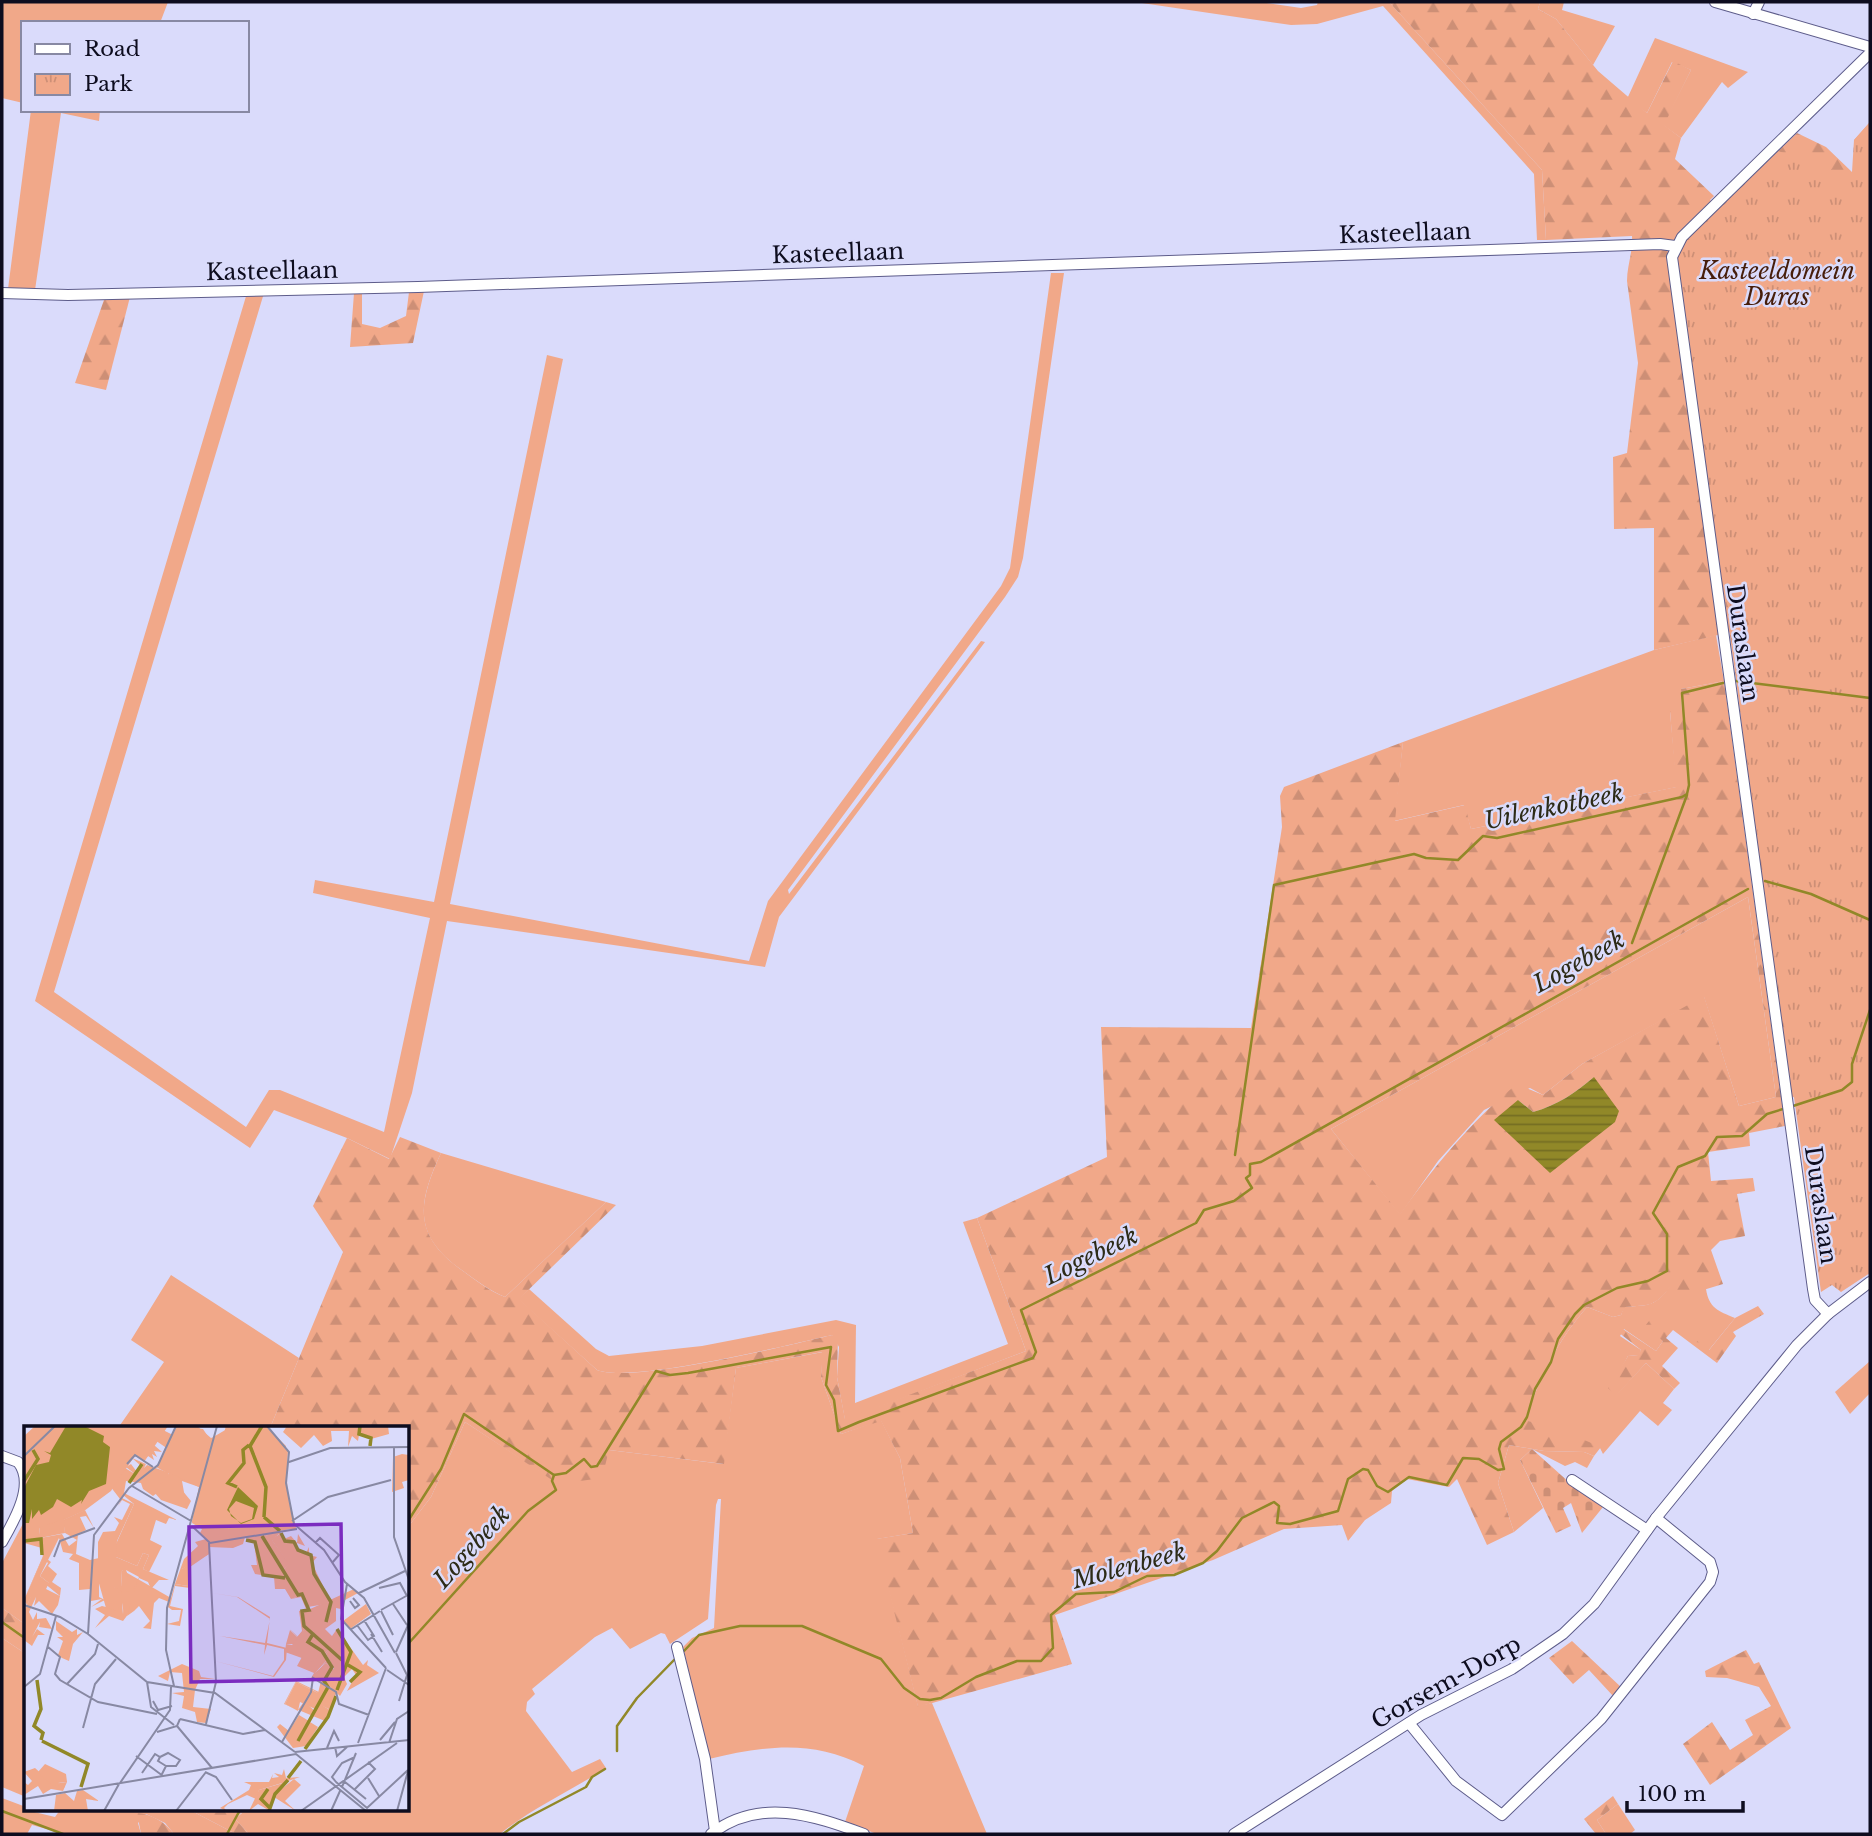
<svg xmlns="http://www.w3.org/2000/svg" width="1872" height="1836" font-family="'Libre Baskerville',serif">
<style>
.grass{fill:#f1a889}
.forest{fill:url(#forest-firs);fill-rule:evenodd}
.cemetery{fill:url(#cemetery-stones)}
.park{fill:url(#park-tufts)}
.water{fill:url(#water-rules)}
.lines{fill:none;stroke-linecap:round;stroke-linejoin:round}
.stream{stroke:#918828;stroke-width:2.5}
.minor-casing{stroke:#5d5c8a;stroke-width:12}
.minor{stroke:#fff;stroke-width:10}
.labels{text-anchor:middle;stroke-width:5;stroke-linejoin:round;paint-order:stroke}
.street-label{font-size:23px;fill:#0e0d1f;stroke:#dadbfb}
.park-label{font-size:23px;font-style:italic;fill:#471e0b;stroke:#dadbfb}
.water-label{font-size:24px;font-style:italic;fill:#2d2b17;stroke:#dadbfb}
.inset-river{fill:none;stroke:#918828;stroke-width:3.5}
.inset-road{fill:none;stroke:#8889a3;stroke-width:2}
.view{fill:#7b2cbf;fill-opacity:0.15;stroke:#7b2cbf;stroke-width:3.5}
.inset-edge{fill:none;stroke:#0e0d1f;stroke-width:3.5}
</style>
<defs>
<pattern id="forest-firs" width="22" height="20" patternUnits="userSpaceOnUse" patternTransform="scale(1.75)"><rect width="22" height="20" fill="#f1a889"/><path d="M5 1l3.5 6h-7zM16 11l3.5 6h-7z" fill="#cd8f76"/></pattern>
<pattern id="cemetery-stones" width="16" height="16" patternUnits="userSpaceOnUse" patternTransform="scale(1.75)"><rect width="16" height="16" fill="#f1a889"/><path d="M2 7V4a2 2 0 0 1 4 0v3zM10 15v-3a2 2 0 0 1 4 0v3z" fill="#cd8f76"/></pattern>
<pattern id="park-tufts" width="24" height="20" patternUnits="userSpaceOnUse" patternTransform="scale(1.75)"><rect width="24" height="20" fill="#f1a889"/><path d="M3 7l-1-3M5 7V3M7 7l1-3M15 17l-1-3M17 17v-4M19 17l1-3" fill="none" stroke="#cd8f76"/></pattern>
<pattern id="water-rules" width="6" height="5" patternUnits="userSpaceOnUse" patternTransform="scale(1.75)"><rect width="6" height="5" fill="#918828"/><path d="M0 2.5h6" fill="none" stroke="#756e22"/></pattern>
</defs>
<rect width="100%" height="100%" fill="#dadbfb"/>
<g class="grass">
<polygon points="2,2 168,2 160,23 23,23 23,103 2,98"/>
<polygon points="1135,2 1259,2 1301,8 1317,5 1318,2 1389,2 1542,170 1546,240 1537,240 1534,174 1383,6 1317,24 1291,25"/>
<polygon points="1540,2 1564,2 1562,10 1615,26 1593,65 1556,19 1538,9"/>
<polygon points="1655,38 1748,72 1728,88 1722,82 1681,138 1663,125 1691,70 1672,62 1647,113 1627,99"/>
<polygon points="31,110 100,110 99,121 61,113 35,290 8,289"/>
<polygon points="1051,273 1064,273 1023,558 1018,577 1005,597 788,890 789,894 981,641 985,642 779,917 765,967 447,921 412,1093 390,1159 347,1138 274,1110 250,1148 35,1001 247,293 264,293 54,992 246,1127 269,1090 280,1090 384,1132 430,918 313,893 315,880 434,902 547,355 563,359 450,904 749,961 768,901 1001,586 1010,568"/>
<polygon points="1716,635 1724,681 1681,689 1682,711 1670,712 1677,787 1471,829 1464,805 1394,821 1403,742 1654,650"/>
<polygon points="1748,897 1776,1097 1739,1106 1704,997 1582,1064 1543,1095 1530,1088 1484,1110 1438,1161 1400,1215 1331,1129"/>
<path d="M441 1153 606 1202 505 1297C490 1291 477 1281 463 1271 413 1236 417 1205 441 1153Z"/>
<path d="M977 1218 1026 1351 845 1420 837 1377 839 1347 832 1335C789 1345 630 1384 597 1370L518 1299 529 1289 596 1349 609 1356 702 1346 836 1320 856 1325 855 1403 1008 1344 963 1222Z"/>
<polygon points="171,1275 299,1358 270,1428 118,1428 164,1362 131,1340"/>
<path d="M1671 1285 1706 1289C1709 1308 1718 1311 1735 1318L1708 1351 1657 1312 1663 1341 1656 1351 1624 1329 1620 1336 1641 1350 1639 1355 1628 1356 1621 1369 1616 1395 1646 1363 1674 1389 1663 1403 1672 1410 1658 1426 1640 1411 1603 1454 1600 1448 1525 1420C1540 1378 1557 1341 1587 1307L1613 1317 1621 1315 1624 1307C1650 1305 1655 1307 1671 1285Z"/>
<path d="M823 1352 821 1377 841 1434 881 1420 900 1458 913 1533 877 1539 918 1706 932 1703 987 1834H877L845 1822 864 1766C812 1739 764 1746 709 1759L683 1647 692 1638 714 1628 721 1499H718L716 1505 708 1619 670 1644 665 1634 661 1633 630 1649 612 1628 595 1637 532 1689 535 1694 527 1702 526 1711 572 1772 600 1759 606 1768C571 1791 532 1808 500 1834H249L235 1819 242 1813 235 1810H408V1527L431 1497 465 1422 558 1483 609 1450 723 1464 736 1368Z"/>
<polygon points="1870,1361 1870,1393 1850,1414 1835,1392"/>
<polygon points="1509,1445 1544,1451 1584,1452 1594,1456 1587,1468 1575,1462 1565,1466 1532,1449 1520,1460 1543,1508 1514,1532 1498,1483"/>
<polygon points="26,1518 26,1625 2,1608 2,1563"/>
<polygon points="2,1638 26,1654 26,1797 2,1787"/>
<polygon points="2,1798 26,1807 26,1810 55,1817 60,1810 190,1810 236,1834 174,1834 165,1823 146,1814 138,1823 141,1834 65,1834 32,1825 27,1834 2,1834"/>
<polygon points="1618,1804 1635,1830 1630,1834 1606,1834 1597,1820"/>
</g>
<g class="forest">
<path d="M1389 2H1540L1538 9 1556 19 1598 71 1647 113 1673 61 1691 70 1664 125 1681 138 1675 159 1714 196 1710 200 1718 209 1797 133 1826 147 1852 172 1854 140 1870 122 1813 1085 1792 1098 1754 832 1731 632 1654 650V528L1614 529 1613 457 1627 453 1638 363 1627 281C1627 265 1633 253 1632 236L1546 240 1542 170Z"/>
<polygon points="424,291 413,343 350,347 354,293 362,293 362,324 380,328 406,316 409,292"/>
<polygon points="105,297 130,297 106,390 75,383"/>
<path d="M1724 681 1785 1126 1749 1133 1750 1146 1708 1152 1711 1181 1753 1178 1755 1191 1737 1194 1745 1236 1720 1241 1711 1250 1723 1284 1700 1291 1690 1300 1671 1286C1655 1307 1650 1305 1625 1307L1621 1315 1613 1317 1587 1307C1557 1341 1540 1378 1525 1420L1565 1432 1601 1447 1594 1456 1584 1452 1544 1451 1509 1445 1498 1483 1514 1532 1487 1545 1457 1479 1449 1487 1407 1479 1392 1491 1391 1503 1365 1520 1348 1541 1342 1525 1284 1529 1213 1560 1055 1615 1072 1664 918 1707 876 1539 913 1533 900 1458 881 1421 841 1434 821 1377 822 1352 736 1368 724 1464 609 1450 602 1478 558 1484 465 1422 431 1497 408 1527V1428H270L343 1252 313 1206 347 1138 389 1159 400 1137 441 1153C417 1204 413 1236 463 1271 477 1281 489 1291 505 1297L606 1202 616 1205 519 1299 597 1370C630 1384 790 1345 832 1335L838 1339 837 1377 845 1419 1026 1351 977 1218 1107 1157 1101 1027 1251 1028 1282 827 1280 796 1284 787 1403 742 1395 821 1465 805 1471 829 1676 787 1670 711H1682L1681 689ZM1748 897 1776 1097 1739 1106 1704 996 1582 1064 1543 1095 1517 1084C1470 1122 1435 1166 1400 1214L1331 1129ZM1594 1077 1550 1173 1518 1100 1533 1112C1558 1105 1575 1093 1594 1077Z"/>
<polygon points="1758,1306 1764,1314 1733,1332 1736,1336 1717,1363 1673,1330 1666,1338 1678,1348 1662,1366 1680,1383 1674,1389 1646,1363 1616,1396 1608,1388 1628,1356 1638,1355 1641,1350 1618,1332 1623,1329 1656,1351 1663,1341 1645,1326 1657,1311 1709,1350 1735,1318"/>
<polygon points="2,1608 26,1625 26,1654 2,1638"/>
<polygon points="1572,1641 1622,1688 1614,1697 1589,1670 1573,1684 1549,1658"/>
<polygon points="1746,1650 1754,1664 1759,1662 1791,1728 1710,1785 1683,1744 1712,1722 1730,1750 1753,1735 1745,1720 1771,1706 1759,1687 1727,1678 1706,1677 1705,1671"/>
<polygon points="1613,1796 1618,1804 1597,1820 1606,1834 1596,1834 1584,1819"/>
<polygon points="190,1810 242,1812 235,1819 249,1834 236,1834"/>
<path d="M137 1813C152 1814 165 1822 174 1834H141Z"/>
</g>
<polygon class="cemetery" points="1532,1449 1571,1484 1603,1507 1582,1533 1571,1503 1563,1508 1571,1526 1556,1533 1520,1460"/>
<polygon class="park" points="1870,122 1870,1273 1841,1292 1832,1285 1821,1292 1678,261 1681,250 1692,244 1691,238 1778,151 1854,177 1854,140"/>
<path class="water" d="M1594 1077 1619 1111 1615 1122 1550 1173 1494 1120 1518 1100 1533 1112C1558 1105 1575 1093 1594 1077Z"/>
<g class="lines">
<g class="stream">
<polyline points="1736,681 1870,698"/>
<polyline points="1765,881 1811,894 1870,920"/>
<polyline points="1632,943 1687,795"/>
<polyline points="1793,1106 1842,1090 1852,1082 1852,1064 1870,1010"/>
<polyline points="1235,1155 1274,885 1414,854 1426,858 1458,860 1483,836 1497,838 1682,797 1687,794 1689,785 1682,693 1723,683"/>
<polyline points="408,1521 441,1469 464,1414 554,1475 566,1473 584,1459 591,1467 597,1466 656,1371 670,1375 688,1373 831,1347 826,1385 834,1400 838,1431 859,1422 1033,1358 1036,1352 1021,1310 1196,1223 1204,1210 1234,1201 1252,1188 1246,1178 1250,1175 1250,1164 1261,1162 1748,889"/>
<polyline points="2,1622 26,1639"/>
<polyline points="408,1644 528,1511 556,1490 552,1481 554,1475"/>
<polyline points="684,1651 699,1635 740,1626 802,1626 881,1659 904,1688 920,1699 930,1700 941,1698 976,1677 1017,1661 1041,1661 1053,1648 1051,1615 1076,1594 1114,1592 1147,1576 1174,1575 1203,1563 1217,1551 1242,1518 1274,1502 1279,1506 1277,1523 1290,1524 1338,1511 1348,1479 1363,1469 1368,1470 1377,1486 1388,1492 1409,1477 1447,1485 1463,1458 1479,1459 1498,1470 1504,1469 1499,1449 1501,1442 1521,1427 1527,1417 1535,1389 1551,1362 1558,1339 1575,1314 1584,1305 1617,1288 1648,1281 1667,1271 1667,1234 1653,1213 1678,1167 1705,1156 1717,1137 1742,1136 1767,1114 1783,1109"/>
<polyline points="617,1751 617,1726 637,1698 675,1659"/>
<polyline points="2,1811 63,1834"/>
<polyline points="227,1834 240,1810"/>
<polyline points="503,1834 519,1822 586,1787 592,1777 605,1769"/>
</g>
<defs>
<g id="minor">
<polyline points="1715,2 1870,47"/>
<polyline points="1753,14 1759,2"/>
<polyline points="2,293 68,295 418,287 1660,244 1675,246"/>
<polyline points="1828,1314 1815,1300 1813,1289 1672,257 1682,237 1870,53"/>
<path d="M2 1456 18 1462C36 1484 14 1521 2 1542"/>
<polyline points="1572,1480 1647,1530"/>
<polyline points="677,1647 705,1759 715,1831"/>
<polyline points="1409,1723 1456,1781 1502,1815 1601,1719 1710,1582 1713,1572 1710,1562 1656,1518"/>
<path d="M711 1834C759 1797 813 1815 864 1834"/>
<polyline points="1234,1834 1421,1715 1512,1669 1563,1634 1594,1604 1656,1518 1797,1345 1828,1314 1870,1282"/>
</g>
</defs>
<use href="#minor" class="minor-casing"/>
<use href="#minor" class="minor"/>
</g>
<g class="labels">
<g class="street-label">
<text transform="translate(1405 233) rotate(-2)" y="8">Kasteellaan</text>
<text transform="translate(838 253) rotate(-2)" y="8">Kasteellaan</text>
<text transform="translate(272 271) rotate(-1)" y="8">Kasteellaan</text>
<text transform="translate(1743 643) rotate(82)" y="8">Duraslaan</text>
<text transform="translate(1821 1205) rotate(82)" y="8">Duraslaan</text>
<text transform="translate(1446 1682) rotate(-29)" y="8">Gorsem-Dorp</text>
</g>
<g class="park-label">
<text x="1777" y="279">Kasteeldomein<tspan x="1777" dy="26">Duras</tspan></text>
</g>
<g class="water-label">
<text transform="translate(1554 807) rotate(-12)" y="8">Uilenkotbeek</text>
<text transform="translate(1579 962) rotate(-29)" y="8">Logebeek</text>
<text transform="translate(1091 1256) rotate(-26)" y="8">Logebeek</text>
<text transform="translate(472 1547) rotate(-48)" y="8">Logebeek</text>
<text transform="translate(1129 1566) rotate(-15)" y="8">Molenbeek</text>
</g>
</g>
<g transform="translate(24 1426)">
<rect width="385" height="385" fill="#dadbfb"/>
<path d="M108 32 122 38 120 42 123 39 143 46 167 75 163 83 133 67 129 70 119 63 117 57 102 55 100 67 153 94 145 92 142 98 132 94 126 114 138 120 125 146 119 143 125 129 119 127 113 140 92 131V118L110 78 99 69 96 73 86 60 101 42 111 48 102 41 107 38 113 46 117 40ZM61 84 70 102 62 90 56 91 62 104 54 108 52 128 66 134 75 132V171L81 174 67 181 78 173 67 175 66 163 55 164V137L45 133 49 128 39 126 35 112 16 150 25 157 22 163 36 170 34 179 28 188 15 175 10 180 12 171 5 186 9 194 13 186V193L22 192 28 203 15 201 16 196 8 211 13 203 21 209H14L8 220 0 214V186L8 168 3 179 0 174 19 131 17 121 0 115 38 108 45 120 53 114 41 107 39 94ZM256 107 248 114 266 138 259 144 239 110ZM179 128H185L166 141V162L151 160 146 180 159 183 156 200 143 198 155 195 157 184H148L144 181 145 176 135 172 130 177 127 203 119 202 126 195 115 180 110 185V176L93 175 90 161H97L98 144 147 172 151 158 164 160 166 147H158V143ZM330 163 334 167 321 174 317 183 312 182V195L301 203 308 210 313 203 339 239 344 234 343 239 355 247 323 265 332 249 328 243 320 251 323 258 316 270 301 256 310 242 302 228 307 222 301 227 284 215 286 203 279 193 280 204 271 218H262L266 204 273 211 278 205 275 185 282 183 277 171 267 173 278 169 284 184ZM188 167 214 171 246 191 243 217 263 222 262 234 250 251 191 235 249 250 260 234V223L243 219 240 229 241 219 196 210 241 217 246 193 213 171ZM94 177H98L99 188 100 177H107L108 183 99 195 85 190 71 202 81 189 71 183 78 180 94 184ZM342 178 347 188 326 203 319 195ZM32 195 48 206 53 203V209L59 206 49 218 45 235 38 232 25 223 34 229 39 215 33 211H39L32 204ZM297 226 303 234 291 247 302 237 308 242 299 255 287 252 290 247 273 240 279 229ZM158 238 175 245 177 251 191 253H176L171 264 169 281 187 283 182 297 173 296 171 286 158 282 160 270 148 267 160 266 158 247 146 246 144 255 134 250ZM297 255 304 259 292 285 296 278 306 284 304 291 301 294 291 289 286 296 294 301 282 320 269 322 253 301 256 298 265 305 275 289 285 295 291 283 276 276 274 285 261 278 272 256 294 267ZM11 342 29 358 43 356 39 365 27 363 19 368 14 360 0 369V356L4 359 8 355 0 346ZM270 353 277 359 261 375 272 385 250 371 246 385 234 378 225 385 235 364 259 357 251 368Z" fill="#f1a889"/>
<path d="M98 0H114L116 7 125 8 131 0H144L139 4 149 9 152 2 147 0H173L187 12 200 7 202 0H242L262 20 264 85 272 103H257L265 99 259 90V61L253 51 248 56 256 77 251 82 249 75 239 79 242 61 226 29 224 45 211 49 215 59 204 66 208 76 202 82 203 96 211 98 192 113 220 108 221 98 238 97 239 89 251 84 256 87 255 104 260 113 267 110 273 117 274 108 281 120 273 117V123L282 127 285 121V129L293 131 288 137 307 177 284 181 285 184 278 186 279 193 287 194 289 208 285 215 301 227 307 222 314 230 306 224 302 228 309 244 318 249 313 263 316 249 308 245 301 256 312 267 307 284 292 277 295 268 289 264 282 277 302 295 281 324 301 295 260 278 272 255 299 268 304 258 292 252 300 255 308 242 302 237 292 248 303 234 297 226 289 236 261 226 262 218 268 219 274 212 266 203 274 211 280 204 277 185 283 183 278 169 267 173 261 163H251L250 151 231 148 227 139H233L230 116 221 111 219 118 209 122 185 121V128L158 143V147H166L164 160 151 158 160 133 174 120 171 116 182 113 176 107 178 103 168 97 175 61 158 55 163 83 137 74 130 66 145 48 132 41 144 23 125 10 123 13 138 26 130 25 133 31 128 28 130 34 124 30 120 35 112 29 126 21 119 18 97 50 90 47 84 60 62 76 81 60 85 36 90 38 103 28 81 14 79 7ZM219 6 229 10 211 33 216 37 210 43 194 36 205 23 202 17 207 9ZM197 71 203 94 184 112 181 98 191 95 184 79 190 75V83ZM256 108 247 113 265 138 259 144 239 110ZM272 256 288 264 274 284 261 278ZM263 0H364L365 8 347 13 346 21V12L335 9 334 15 328 10 324 21 325 5H307L308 15 299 20 290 9 277 22 259 6ZM378 28 385 29V54L378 56 380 62 368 66 369 31ZM98 72 110 78 93 115 92 131 113 140 119 127 125 129 119 143 145 154H135L127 163 124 156 115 152 110 166H101L109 165 115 151 102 144 105 152 98 144 97 161H90L98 166 94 167V175H110V185L103 190 107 177H100V188L98 177H94L95 185 82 182 74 154V116L79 106 91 105 95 97 90 91 98 94 106 78 98 74 94 80ZM61 84 40 94 41 107 16 112 15 100ZM19 130 27 136 24 140 33 148 28 156 37 162 36 170 15 153 25 157 16 150 24 137 19 132 0 174ZM21 338 42 348 43 356 34 357 41 360 39 364 40 360 28 359 17 350 14 346ZM260 343 262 352 276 351 261 356 256 365 252 368 258 357 235 364 232 378 228 382 232 373 223 369 204 378 200 382 203 385 196 382 225 364 227 359 220 356H245L249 348 248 352 255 351 250 347 258 349ZM59 364 75 375 62 373 64 385H30L32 369 41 367 50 375 53 365Z" fill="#f1a889" fill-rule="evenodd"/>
<path d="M11 0H144L120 36 111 28 105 35 87 65 60 85 15 102 18 122 0 117V10ZM153 0 179 3 189 18 191 10 203 3 200 0H242L264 24 262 59 272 102 187 117 177 108 179 103 168 96 175 61 134 41Z" fill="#f1a889"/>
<path d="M42 0H60L80 10 79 16 86 21 82 58 65 65 57 78 58 74 47 81 33 73 29 81 17 89 15 84 8 93V83L5 97H1V60L12 39 25 36 27 29 20 25 26 27ZM214 61 234 80 230 93 217 98 203 84ZM212 75 230 82 228 93 217 97 207 90 205 83Z" fill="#918828" fill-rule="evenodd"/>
<path class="inset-river" d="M238 0 226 20 242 61 240 91M336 0 335 8 347 12 346 20M0 55 14 33 9 24M105 57 118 38M213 61 204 57 220 37 219 24 225 19M240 91 256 105M257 107 261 115 270 116 274 124 287 129 290 148 307 176 302 196M238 110 274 169 278 168 285 184 278 185 280 200 289 208 284 216 298 225 308 241 300 255 304 261 274 315M222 114 231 116 239 149 261 152M0 115 17 113 18 129M313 203 327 226 313 264M289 208 319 235M324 239 336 246 326 256M13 254 17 283 10 300 19 307 17 314M18 315 64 338 57 361M281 323 304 291 312 270M264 352 277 335M244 363 237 373 246 382M245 385 251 368 264 354"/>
<path class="inset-road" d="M243 0 265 26 262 57 270 98 300 124 321 156 340 172 371 227M370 21V111L385 154M0 30 31 0M265 36 306 22 385 21M103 38 111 29 129 41M108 60 167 95M268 95 304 71 367 54M169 101 186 117 273 103M291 117 296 112 315 129 308 137M30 131 36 115 71 102M323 158 317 193 362 242M355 162 376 157 383 170M335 167 381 145M326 175 331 182 335 179 329 172M369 178 383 199M0 179 36 191 64 208 123 256 191 267 271 326M357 184 384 169M357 185 369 209M333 199 344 214 350 210 340 194M326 204 356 185M64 208 70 109 105 62 134 39 152 0M347 208 358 226M24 221 36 231 31 248 36 254 74 276 133 288M372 226 385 197M372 227 383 249 375 275M363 244 385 259M123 256 127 281 150 299M43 258 71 228 74 218M150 260 142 224 143 182 193 0M0 261 16 248 32 190M129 275 134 284 148 280M156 293 219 308 241 304M182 298 192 256 185 117M153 300 188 342M59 302 71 258 92 233M133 306 153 300 156 293M356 314 371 296M258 316 287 266 289 252 312 266 315 278 345 289M334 317 362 242M365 317 373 293 385 285M311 321 313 330 323 321M303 322 310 305 315 315M271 326 385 314M112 330 139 350M136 331 134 335 142 340 138 348M181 346 192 351 208 374M118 347 131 328 136 331 144 327 156 334 152 340H142M344 352 355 370M312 356 343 382 384 344M312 356 308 351 318 337 331 331M321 356 342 373M96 357 146 284 147 261M318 361 332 327M331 363 351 343 344 336M0 373 272 328 342 385M80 385 95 358M152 385 182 346M277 385 373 317M307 385 316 365M373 385 384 345"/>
<path class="view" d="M317 98 319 253 167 256 165 101Z"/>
<rect width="385" height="385" class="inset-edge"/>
</g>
<rect width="1872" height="1836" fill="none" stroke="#0e0d1f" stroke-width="7"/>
<rect x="21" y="21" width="228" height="91" fill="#dadbfb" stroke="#8889a3" stroke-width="2"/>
<rect x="35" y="44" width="35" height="10" fill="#ffffff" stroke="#8889a3" stroke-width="2"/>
<text x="84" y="56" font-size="21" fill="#0e0d1f">Road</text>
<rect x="35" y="74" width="35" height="21" fill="url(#park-tufts)" stroke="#8889a3" stroke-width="2"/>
<text x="84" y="91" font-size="21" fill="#0e0d1f">Park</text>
<path d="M1627 1801v10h116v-10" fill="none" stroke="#0e0d1f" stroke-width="3.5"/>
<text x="1638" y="1801" font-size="21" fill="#0e0d1f" stroke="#dadbfb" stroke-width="5" paint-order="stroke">100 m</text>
</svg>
